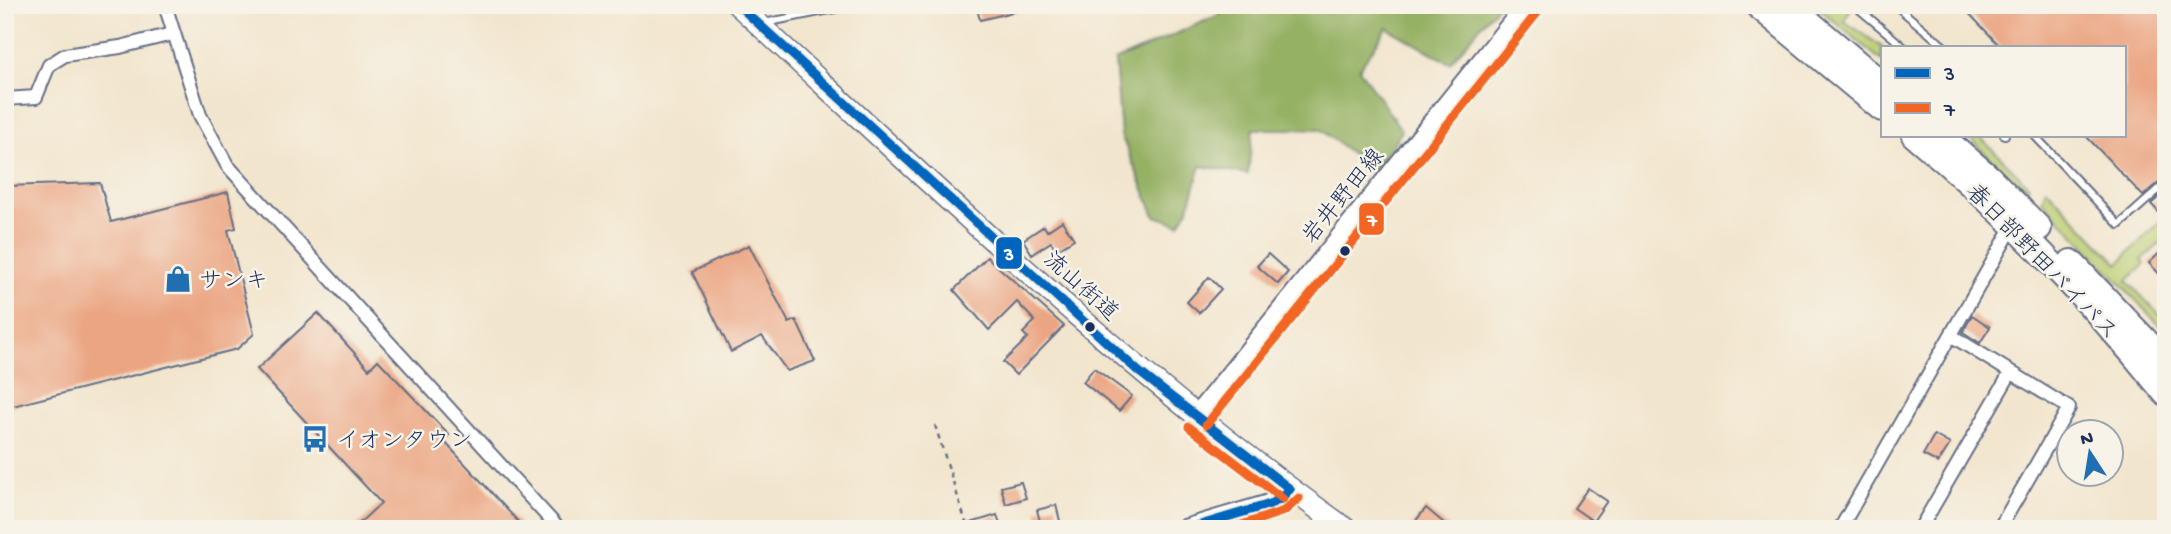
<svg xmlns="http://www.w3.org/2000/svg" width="2171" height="534" font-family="'Gochi Hand','Klee One',sans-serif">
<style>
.green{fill:#bcce72;stroke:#6c7e68;stroke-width:2}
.forest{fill:#95b164;stroke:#587061;stroke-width:2}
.building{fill:#eba582}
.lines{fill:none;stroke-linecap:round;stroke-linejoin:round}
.lane-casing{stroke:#666f85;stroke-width:10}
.street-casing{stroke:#666f85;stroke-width:16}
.secondary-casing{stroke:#666f85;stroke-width:23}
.primary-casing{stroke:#666f85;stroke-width:24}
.highway-casing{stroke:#666f85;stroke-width:28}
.path{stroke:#666f85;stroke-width:2.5;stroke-dasharray:5 5;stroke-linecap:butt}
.lane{stroke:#fff;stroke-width:6}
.street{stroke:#fff;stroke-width:12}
.secondary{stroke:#fff;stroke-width:19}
.primary{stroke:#fff;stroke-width:21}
.highway{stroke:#fff;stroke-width:24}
.bus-1-casing{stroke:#f7f3e8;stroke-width:14}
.bus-2-casing{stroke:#f7f3e8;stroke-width:14}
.bus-1{stroke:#0065bd;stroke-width:9}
.bus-2{stroke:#f26522;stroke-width:9}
.bus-dot{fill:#1b2f5e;stroke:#f7f3e8;stroke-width:2.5}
.labels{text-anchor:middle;stroke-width:5;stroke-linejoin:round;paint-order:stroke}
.street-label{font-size:23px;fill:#1b2f5e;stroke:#f7f3e8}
.poi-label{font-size:23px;fill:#1b2f5e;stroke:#f7f3e8;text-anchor:start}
.line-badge{stroke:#f7f3e8;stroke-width:2.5}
.badge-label{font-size:19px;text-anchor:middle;font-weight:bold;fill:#fff}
</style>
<rect width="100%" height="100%" fill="#f7f3e8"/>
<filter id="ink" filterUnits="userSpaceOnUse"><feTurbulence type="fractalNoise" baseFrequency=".0143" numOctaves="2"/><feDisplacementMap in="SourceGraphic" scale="14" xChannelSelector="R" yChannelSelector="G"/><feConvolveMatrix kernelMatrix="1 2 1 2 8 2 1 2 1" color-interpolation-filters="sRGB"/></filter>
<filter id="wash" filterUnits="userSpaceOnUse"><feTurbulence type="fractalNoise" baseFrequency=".00686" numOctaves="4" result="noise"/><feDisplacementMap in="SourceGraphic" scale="28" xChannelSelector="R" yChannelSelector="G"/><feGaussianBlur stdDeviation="1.57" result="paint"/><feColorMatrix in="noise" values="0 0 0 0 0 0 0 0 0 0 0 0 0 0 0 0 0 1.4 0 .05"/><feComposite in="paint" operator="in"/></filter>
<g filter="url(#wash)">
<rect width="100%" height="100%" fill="#f2e5cd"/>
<g class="green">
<polygon points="1815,5 1844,5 1850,10 1844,21 1882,47 1882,61"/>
<polygon points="1966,135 1978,135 2029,186 2026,191"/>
<polygon points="2046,188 2118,264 2160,221 2166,226 2166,238 2142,260 2145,264 2127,281 2166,322 2166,332 2042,200"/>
</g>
<polygon class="forest" points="1216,5 1498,5 1450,63 1387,28 1359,69 1402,131 1374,171 1320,129 1253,129 1248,174 1201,166 1188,209 1179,224 1155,216 1121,135 1115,61 1221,14"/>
<g id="blocks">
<g class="building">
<polygon points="976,5 1020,5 1021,10 980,20"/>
<polygon points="1961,5 2166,5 2166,177 2143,196 2085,135 2124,135 2124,47 2001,47"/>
<polygon points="100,183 111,222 228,192 236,228 228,230 254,334 237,349 5,408 5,186"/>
<polygon points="2166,191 2166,220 2151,204"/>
<polygon points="1062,221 1074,239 1056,250 1051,242 1032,254 1023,240 1044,226 1047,231"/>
<polygon points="749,245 789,323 796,320 815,361 787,371 762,336 731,352 692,272"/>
<polygon points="2166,247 2166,281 2149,263"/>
<polygon points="1268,254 1288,272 1278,284 1257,266"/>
<polygon points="987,257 1064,326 1016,375 1003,362 1028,338 1023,333 1035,321 1017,302 989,330 954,290"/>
<polygon points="1209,277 1221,289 1199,313 1187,302"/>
<polygon points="318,313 369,369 378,360 449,435 443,440 525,529 353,529 381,503 257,369"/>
<polygon points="1972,315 1990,327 1980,343 1963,332"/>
<polygon points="1094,368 1132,396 1119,411 1083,382"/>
<polygon points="1934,435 1950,444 1938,463 1923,455"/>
<polygon points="1021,482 1026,498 1006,504 1001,487"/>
<polygon points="1588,488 1607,501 1593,521 1574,508"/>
<polygon points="1056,505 1062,529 1042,529 1037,510"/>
<polygon points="1426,508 1451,529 1409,529"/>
<polygon points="997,515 1002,529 962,529 961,526"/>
</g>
</g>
</g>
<g filter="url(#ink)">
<use href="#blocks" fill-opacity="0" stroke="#666f85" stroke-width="2"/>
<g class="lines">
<defs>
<g id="lane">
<polyline points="1854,5 1904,47"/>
<polyline points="1895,5 1945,47"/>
<polyline points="764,23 855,5"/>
<polyline points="2004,135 2005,135"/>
<polyline points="2034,135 2119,225 2166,183"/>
</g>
<g id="street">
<polyline points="165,5 200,115 227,165 559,529"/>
<polyline points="5,99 36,97 49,65 65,55 120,47 172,34"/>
<polyline points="1952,336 2069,408 1999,529"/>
<polyline points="1840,529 2013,226"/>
<polyline points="1920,529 2011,372"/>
</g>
<g id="secondary">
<polyline points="1196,417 1527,5"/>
<polyline points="1186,529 1267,505 1279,500 1290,489"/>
</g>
<path id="primary" d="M738 5C935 187 1127 374 1346 529"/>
<g id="highway">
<polyline points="1757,5 1882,109"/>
<polyline points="1789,5 1882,84"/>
<path d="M1914 135C2006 211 2091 301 2166 394"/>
<polyline points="1940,135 1989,177 2039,228"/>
<polyline points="2071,262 2166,362"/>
</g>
</defs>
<use href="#lane" class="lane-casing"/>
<use href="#street" class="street-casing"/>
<use href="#secondary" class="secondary-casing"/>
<use href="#primary" class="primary-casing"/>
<use href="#highway" class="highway-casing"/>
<polyline class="path" points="935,425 968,529"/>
<use href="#lane" class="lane"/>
<use href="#street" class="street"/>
<use href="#secondary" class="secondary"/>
<use href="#primary" class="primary"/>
<use href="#highway" class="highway"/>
<defs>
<g id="bus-1">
<polyline points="738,5 1138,371 1290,489"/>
<polyline points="1187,529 1267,505 1279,500 1290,489"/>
</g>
<g id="bus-2">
<polyline points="1206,425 1537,13"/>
<polyline points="1189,427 1283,499"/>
<polyline points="1230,529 1284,511 1299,498"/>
</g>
</defs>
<use href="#bus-1" class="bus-1-casing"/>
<use href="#bus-2" class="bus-2-casing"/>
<use href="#bus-1" class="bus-1"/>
<use href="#bus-2" class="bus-2"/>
</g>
</g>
<defs>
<symbol id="shop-bare" viewBox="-9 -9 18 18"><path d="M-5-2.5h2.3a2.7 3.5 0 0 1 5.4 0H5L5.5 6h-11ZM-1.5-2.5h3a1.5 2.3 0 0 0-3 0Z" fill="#1f6fb2" stroke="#f7f3e8" stroke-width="2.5" paint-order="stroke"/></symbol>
<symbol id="bus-bare" viewBox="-9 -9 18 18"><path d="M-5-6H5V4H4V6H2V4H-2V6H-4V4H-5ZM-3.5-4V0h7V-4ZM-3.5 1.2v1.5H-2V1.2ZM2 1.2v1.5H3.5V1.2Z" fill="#1f6fb2" stroke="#f7f3e8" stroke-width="2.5" paint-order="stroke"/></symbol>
</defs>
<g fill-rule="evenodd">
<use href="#shop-bare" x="159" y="260" width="38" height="38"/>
<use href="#bus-bare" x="296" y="420" width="38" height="38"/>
</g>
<g class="bus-dot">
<circle cx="1345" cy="251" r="6"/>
<circle cx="1090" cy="327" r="6"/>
</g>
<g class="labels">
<g class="street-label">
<text transform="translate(1342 195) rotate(-51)" y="8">岩井野田線</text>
<text transform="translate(2043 261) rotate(46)" y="8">春日部野田バイパス</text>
<text transform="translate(1082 285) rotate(42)" y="8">流山街道</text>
</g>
<g class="poi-label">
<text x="199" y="287">サンキ</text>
<text x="336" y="447">イオンタウン</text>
</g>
</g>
<g class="line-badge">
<rect x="1358" y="202" width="27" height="34" rx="7" fill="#f26522"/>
<rect x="995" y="236" width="28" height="34" rx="7" fill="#0065bd"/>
</g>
<g class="badge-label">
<text x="1372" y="226">7</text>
<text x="1009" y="260">3</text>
</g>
<rect width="2171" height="534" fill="none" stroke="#f7f3e8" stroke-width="28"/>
<rect x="1881" y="46" width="245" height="91" fill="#f7f3e8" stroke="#9fa5b1" stroke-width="2"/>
<rect x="1895" y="68" width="35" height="10" fill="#0065bd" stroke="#9fa5b1" stroke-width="2"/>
<text x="1944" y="80" font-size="21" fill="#1b2f5e">3</text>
<rect x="1895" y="103" width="35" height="10" fill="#f26522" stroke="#9fa5b1" stroke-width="2"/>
<text x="1944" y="116" font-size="21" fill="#1b2f5e">7</text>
<g transform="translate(2090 453) rotate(348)"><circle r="33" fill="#f7f3e8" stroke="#9fa5b1" stroke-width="2"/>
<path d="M0-5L12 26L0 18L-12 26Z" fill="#1f6fb2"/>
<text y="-10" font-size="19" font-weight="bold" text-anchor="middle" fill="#1b2f5e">N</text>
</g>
</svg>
